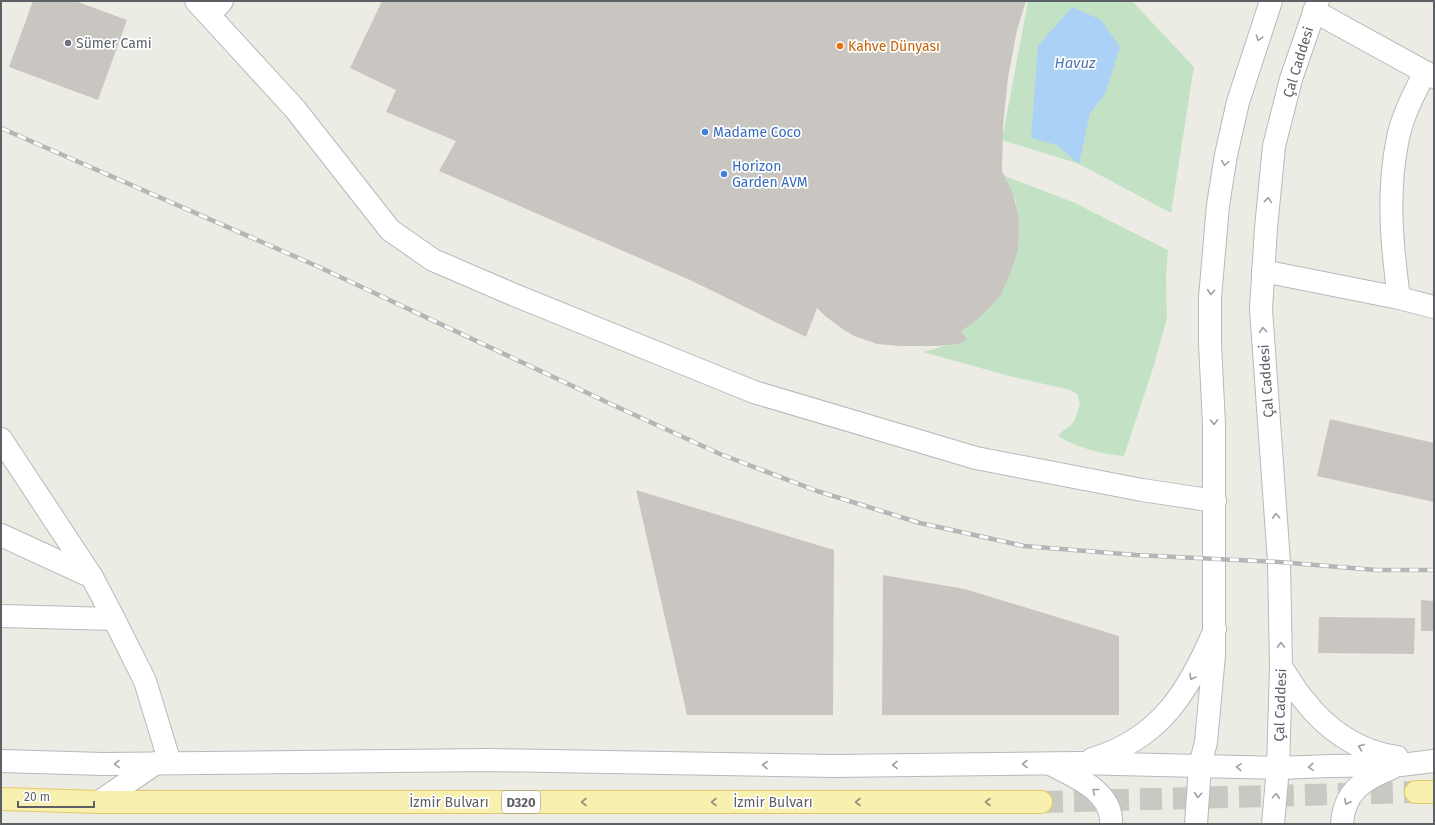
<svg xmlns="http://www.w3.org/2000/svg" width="1435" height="825" font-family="'Fira Sans',sans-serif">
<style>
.green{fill:#c3e2c5}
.water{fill:#abd1f7}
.building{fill:#c9c6c1}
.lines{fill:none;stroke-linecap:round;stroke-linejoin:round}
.primary-tunnel{stroke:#c9c9c4;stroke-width:22;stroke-dasharray:22 11;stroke-linecap:butt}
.minor-casing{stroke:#b6b9bd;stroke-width:24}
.tertiary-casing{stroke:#b6b9bd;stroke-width:24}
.secondary-casing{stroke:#b5b8bd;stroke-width:24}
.primary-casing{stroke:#e4c867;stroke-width:24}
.minor{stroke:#fff;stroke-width:22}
.tertiary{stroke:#fff;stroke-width:22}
.secondary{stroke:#fff;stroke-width:22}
.primary{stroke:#f7f0af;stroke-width:22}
.rail-casing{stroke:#b4b5b5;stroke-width:4.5}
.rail{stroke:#fff;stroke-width:3;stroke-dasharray:9;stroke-linecap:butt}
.oneway{stroke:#9d9fa1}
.oneway2{stroke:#92927e}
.worship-dot{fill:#6b7280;stroke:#fff;stroke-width:1.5}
.food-dot{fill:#e8710a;stroke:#fff;stroke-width:1.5}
.shop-dot{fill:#3f7fe0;stroke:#fff;stroke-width:1.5}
.labels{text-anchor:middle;stroke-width:3.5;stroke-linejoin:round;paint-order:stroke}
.shield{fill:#fff;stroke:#8d8f92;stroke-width:1}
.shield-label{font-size:13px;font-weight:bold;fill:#5c5f63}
.worship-label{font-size:14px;fill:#5b616d;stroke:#fff;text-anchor:start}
.food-label{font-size:14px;fill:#c56008;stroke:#fff;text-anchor:start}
.street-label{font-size:14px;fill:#5c5f63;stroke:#fff}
.shop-label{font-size:14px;fill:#366cbe;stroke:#fff;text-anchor:start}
.water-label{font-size:15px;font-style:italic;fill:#4d77b0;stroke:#fff}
</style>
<rect width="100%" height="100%" fill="#edece4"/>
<g class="green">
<polygon points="1028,1 1132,1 1194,67 1171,213 1079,164 1002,140"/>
<path d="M1005 176 1073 202 1168 250 1166 276 1167 318 1154 365 1124 456C1102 454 1077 448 1058 436 1063 430 1066 429 1071 425 1076 420 1078 410 1080 403L1077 394 1070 390 1009 376 923 352 966 340 961 331 1003 289 1014 264 1019 233 1016 202Z"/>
</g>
<polygon class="water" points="1072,7 1101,20 1120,47 1105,94 1090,113 1079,164 1057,145 1031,138 1038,46"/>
<g class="building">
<polygon points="33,1 75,1 127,20 98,100 9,67"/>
<polygon points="382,1 1026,1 1017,30 1008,78 1003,126 1002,171 1012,191 1018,214 1019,226 1018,250 1011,272 1001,294 994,303 977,320 961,331 967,340 958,344 938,346 900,346 877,344 854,336 844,330 825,316 817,308 806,337 690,280 439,171 456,141 386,112 396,90 350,68"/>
<polygon points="1330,419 1434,443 1434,502 1317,476"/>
<polygon points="636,490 834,550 833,715 687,715"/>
<polygon points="883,575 965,589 1119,636 1119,715 882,715"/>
<polygon points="1421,600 1434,601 1434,631 1421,631"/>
<polygon points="1319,617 1415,618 1414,654 1318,653"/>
</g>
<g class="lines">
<polyline class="primary-tunnel" points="1041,802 1416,792"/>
<defs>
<g id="minor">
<polyline points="196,1 295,109 390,230 433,260 512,294 754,392 976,458 1142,490 1215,501"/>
<polyline points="1314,11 1434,77"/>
<polyline points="209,15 222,1"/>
<polyline points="1263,271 1399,298 1434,307"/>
<path d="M1399 298C1392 247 1387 194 1397 143 1401 118 1414 94 1425 72"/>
<polyline points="1,535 92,577"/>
<polyline points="1,616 114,619"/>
</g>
<g id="tertiary">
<polyline points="1,439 92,577 114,619 145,681 170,763"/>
<polyline points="1196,824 1200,766 1206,742 1214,655 1214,425 1210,343 1210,298 1218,205 1226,155 1238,102 1271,1"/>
<polyline points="1273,824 1278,768 1281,667 1279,562 1261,309 1266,228 1274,146 1291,79 1318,1"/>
</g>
<g id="secondary">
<path d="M1281 667C1289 678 1295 690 1304 700 1327 730 1359 752 1397 757"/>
<path d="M1092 759C1160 739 1189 691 1215 629"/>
<polyline points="1,761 103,764 488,760 833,766 1076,763 1278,768 1330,766 1401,765 1434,761"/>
<path d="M1052 765C1076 777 1113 792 1111 824"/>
<polyline points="99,802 156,763"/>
<path d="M1342 824C1344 791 1364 779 1392 768"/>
</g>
<g id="primary">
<polyline points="1416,792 1434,792"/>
<polyline points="1,799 99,802 1041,802"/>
</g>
</defs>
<use href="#minor" class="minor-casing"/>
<use href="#tertiary" class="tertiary-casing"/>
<use href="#secondary" class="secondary-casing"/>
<use href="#primary" class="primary-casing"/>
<use href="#minor" class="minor"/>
<use href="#tertiary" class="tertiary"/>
<use href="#secondary" class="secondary"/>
<use href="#primary" class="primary"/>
<defs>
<polyline id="rail" points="1,128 319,267 613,405 720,454 817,491 920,523 1024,546 1136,555 1279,562 1376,570 1434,570"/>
</defs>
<use href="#rail" class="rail-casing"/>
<use href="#rail" class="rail"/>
</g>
<defs><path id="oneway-chevron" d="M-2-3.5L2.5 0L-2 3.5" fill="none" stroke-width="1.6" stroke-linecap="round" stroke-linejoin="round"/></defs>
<g class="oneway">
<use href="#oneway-chevron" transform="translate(1259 38) rotate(108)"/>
<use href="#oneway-chevron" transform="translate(1225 163) rotate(98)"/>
<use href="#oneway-chevron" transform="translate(1268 200) rotate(-84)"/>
<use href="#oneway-chevron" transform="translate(1211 292) rotate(95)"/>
<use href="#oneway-chevron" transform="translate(1263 330) rotate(-95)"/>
<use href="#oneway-chevron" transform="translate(1214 422) rotate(89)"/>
<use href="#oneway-chevron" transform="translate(1276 516) rotate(-94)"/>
<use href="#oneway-chevron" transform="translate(1281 645) rotate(-91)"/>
<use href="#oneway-chevron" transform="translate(1192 677) rotate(120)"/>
<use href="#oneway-chevron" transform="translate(1361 747) rotate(-159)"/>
<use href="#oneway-chevron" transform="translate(117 764) rotate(179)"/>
<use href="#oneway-chevron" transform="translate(1025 764) rotate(179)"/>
<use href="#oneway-chevron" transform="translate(765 765) rotate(-179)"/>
<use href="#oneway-chevron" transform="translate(895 765) rotate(179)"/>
<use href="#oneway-chevron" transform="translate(1239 767) rotate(-178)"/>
<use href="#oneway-chevron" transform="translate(1311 767) rotate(177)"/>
<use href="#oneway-chevron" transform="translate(1095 791) rotate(-141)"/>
<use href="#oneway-chevron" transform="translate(1198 795) rotate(94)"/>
<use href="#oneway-chevron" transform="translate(1276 796) rotate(-85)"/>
<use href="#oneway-chevron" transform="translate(1347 802) rotate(117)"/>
</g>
<g class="oneway2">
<use href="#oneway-chevron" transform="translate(584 802) rotate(-180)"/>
<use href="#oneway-chevron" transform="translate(714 802) rotate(-180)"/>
<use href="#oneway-chevron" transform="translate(858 802) rotate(-180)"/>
<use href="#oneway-chevron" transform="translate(988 802) rotate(-180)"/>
</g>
<circle class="worship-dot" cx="68" cy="43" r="4"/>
<circle class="food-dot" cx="840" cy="46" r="4"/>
<g class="shop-dot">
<circle cx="705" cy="132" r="4"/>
<circle cx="724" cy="174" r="4"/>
</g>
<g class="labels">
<rect class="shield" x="502" y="791" width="38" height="22" rx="3"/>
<g class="shield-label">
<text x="521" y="807">D320</text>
</g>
<g class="worship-label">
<text x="76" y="48">Sümer Cami</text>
</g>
<g class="food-label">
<text x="848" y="51">Kahve Dünyası</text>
</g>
<g class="street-label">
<text transform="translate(1298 62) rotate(-73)" y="5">Çal Caddesi</text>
<text transform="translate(1266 381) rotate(-94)" y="5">Çal Caddesi</text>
<text transform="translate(1280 705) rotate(-88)" y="5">Çal Caddesi</text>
<text x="449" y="807">İzmir Bulvarı</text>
<text x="773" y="807">İzmir Bulvarı</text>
</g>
<g class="shop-label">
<text x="713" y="137">Madame Coco</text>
<text x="732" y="171">Horizon<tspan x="732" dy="16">Garden AVM</tspan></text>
</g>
<g class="water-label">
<text x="1075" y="68">Havuz</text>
</g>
</g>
<rect width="1435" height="825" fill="none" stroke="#5c5f63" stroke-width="4"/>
<path d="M18 801v6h76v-6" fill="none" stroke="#5c5f63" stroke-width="2"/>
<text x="24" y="801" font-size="12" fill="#5c5f63" stroke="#ffffff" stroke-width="3" paint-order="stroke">20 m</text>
</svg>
